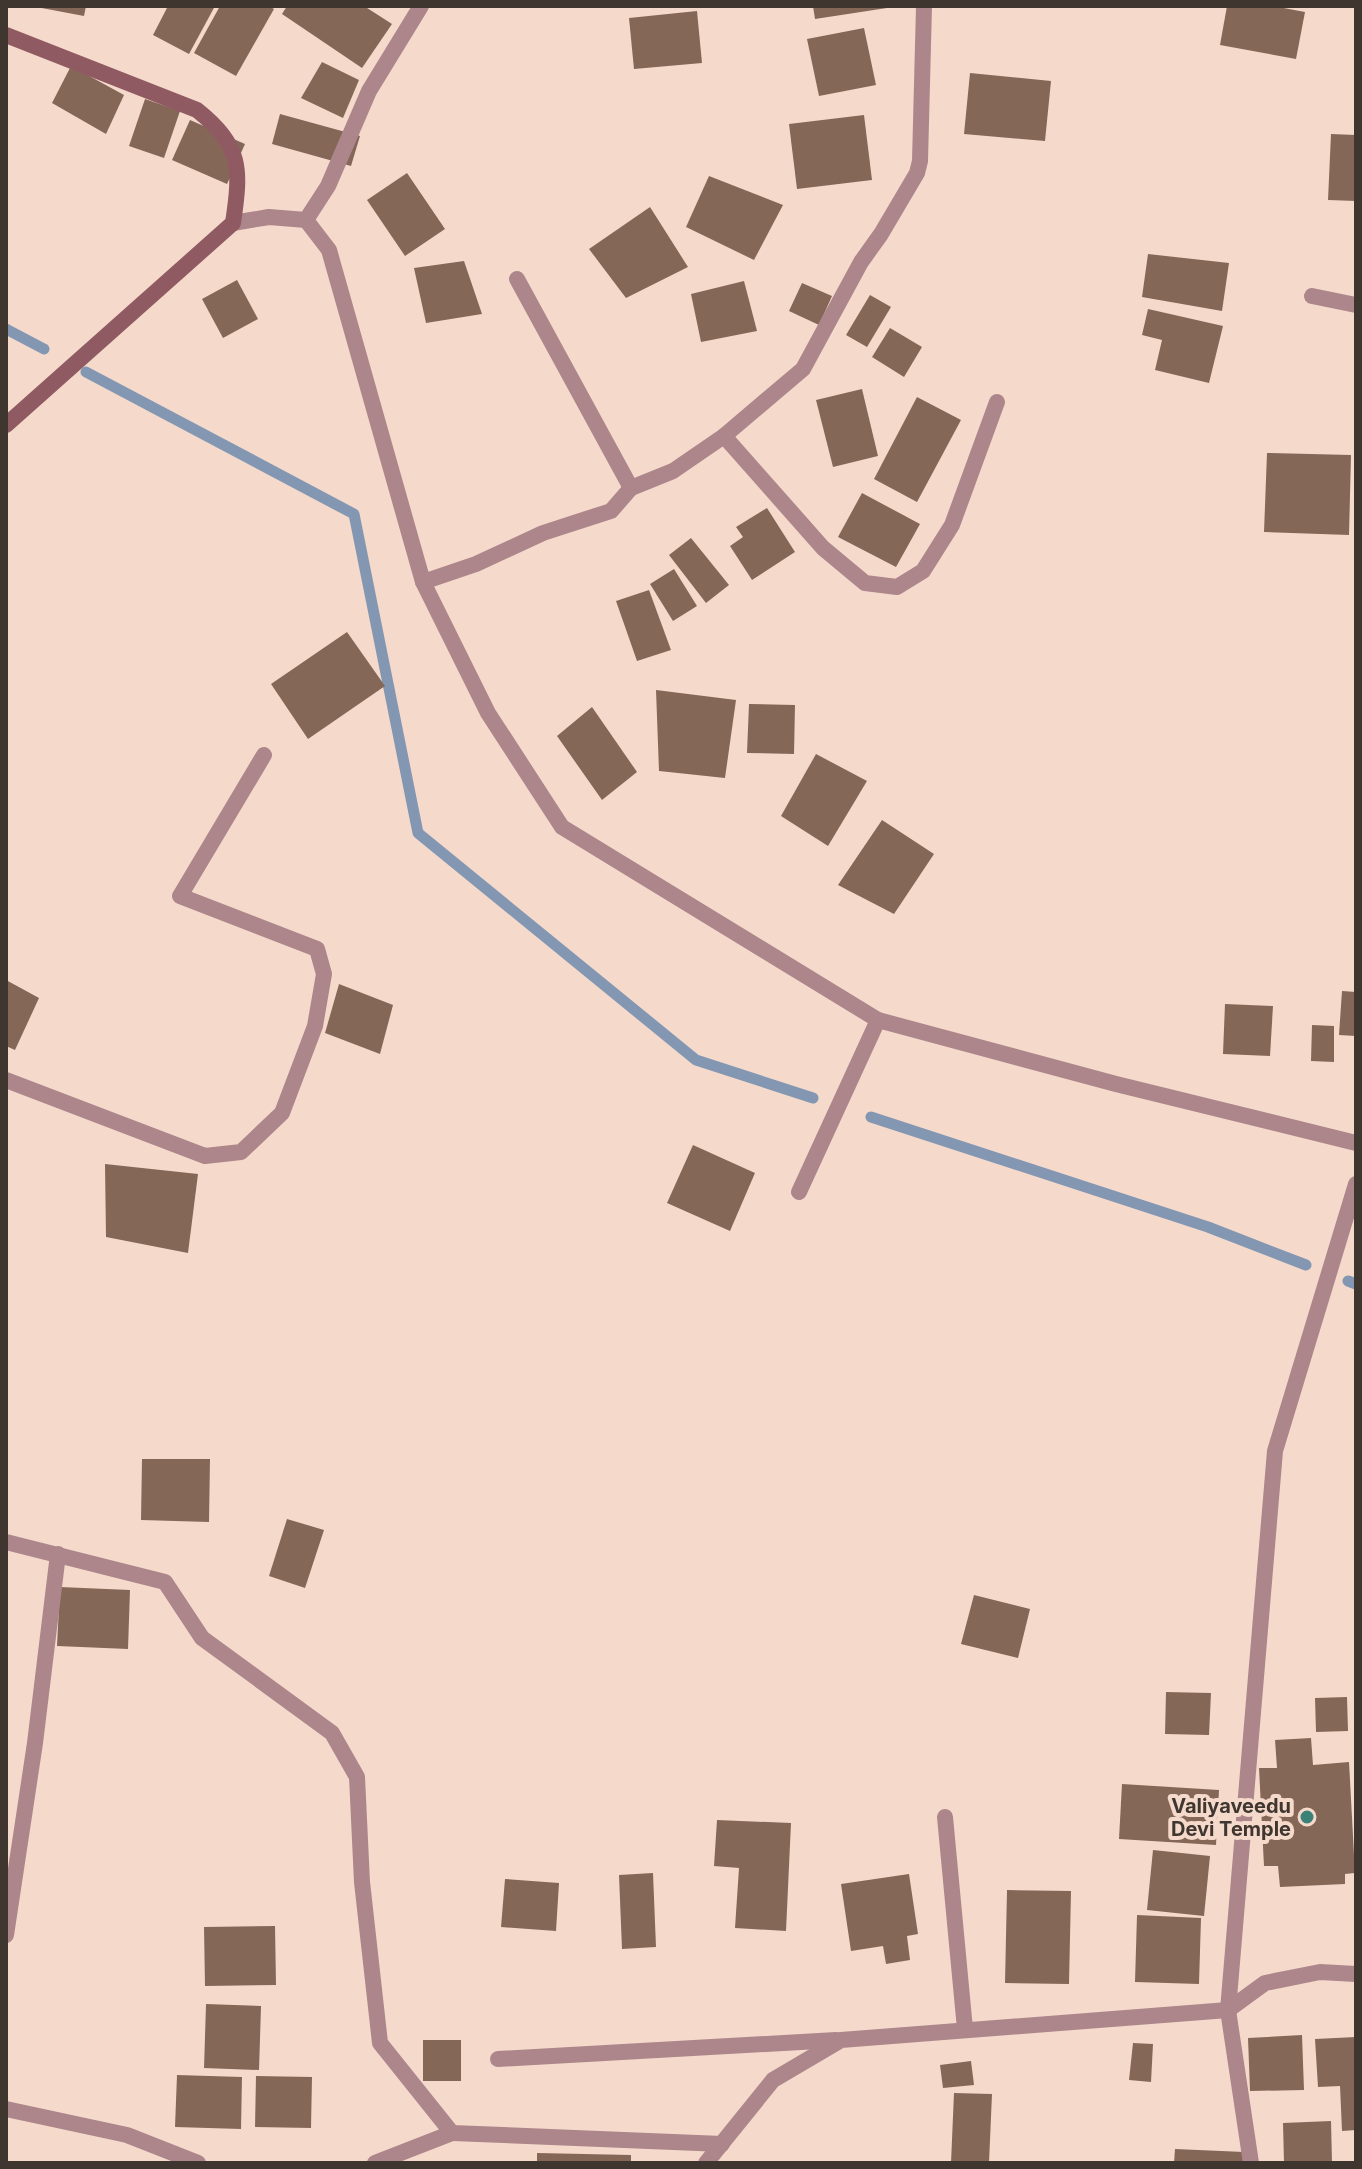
<svg xmlns="http://www.w3.org/2000/svg" width="1362" height="2169" font-family="Inter,sans-serif">
<style>
.lines{fill:none;stroke-linecap:round;stroke-linejoin:round}
.stream{stroke:#8497b2;stroke-width:11}
.building{fill:#856758}
.lane{stroke:#ad868b;stroke-width:16}
.street{stroke:#ad868b;stroke-width:16}
.secondary{stroke:#905a63;stroke-width:16}
.poi-dot{fill:#3c8278;stroke:#f5dacc;stroke-width:3}
.labels{text-anchor:middle;stroke-width:8;stroke-linejoin:round;paint-order:stroke}
.poi-label{font-size:20px;font-weight:bold;fill:#403630;stroke:#f5dacc;text-anchor:end}
</style>
<rect width="100%" height="100%" fill="#f5dacc"/>
<g class="lines">
<g class="stream">
<polyline points="6,329 44,349"/>
<polyline points="86,372 354,514 418,833 696,1060 813,1098"/>
<polyline points="871,1117 1208,1227 1306,1265"/>
<polyline points="1348,1281 1356,1284"/>
</g>
</g>
<g class="building">
<polygon points="31,6 86,6 84,16"/>
<polygon points="168,6 215,6 189,54 153,35"/>
<polygon points="220,6 269,6 274,9 236,76 194,53"/>
<polygon points="287,6 364,6 392,24 362,68 282,14"/>
<polygon points="813,6 887,6 887,8 815,19"/>
<polygon points="1227,6 1273,6 1305,12 1296,59 1220,45"/>
<polygon points="697,11 702,63 634,69 629,18"/>
<polygon points="864,28 876,85 819,96 807,39"/>
<polygon points="322,62 359,80 343,118 301,98"/>
<polygon points="71,66 124,95 106,134 52,103"/>
<polygon points="970,73 1051,81 1045,141 964,134"/>
<polygon points="145,99 180,111 164,158 129,146"/>
<polygon points="280,114 360,136 351,166 272,144"/>
<polygon points="864,115 872,180 797,189 789,124"/>
<polygon points="190,120 245,144 227,184 172,160"/>
<polygon points="1331,134 1356,135 1356,201 1328,200"/>
<polygon points="407,173 445,229 405,256 367,200"/>
<polygon points="709,176 783,205 754,260 686,227"/>
<polygon points="650,207 688,267 626,298 589,249"/>
<polygon points="1148,254 1229,263 1222,311 1142,297"/>
<polygon points="464,261 482,314 426,323 414,268"/>
<polygon points="237,280 258,319 223,338 202,299"/>
<polygon points="744,281 757,331 701,342 691,294"/>
<polygon points="802,283 832,296 819,325 789,311"/>
<polygon points="870,295 891,307 867,347 846,335"/>
<polygon points="1148,309 1223,326 1209,383 1155,370 1162,340 1142,335"/>
<polygon points="890,328 922,347 904,377 872,357"/>
<polygon points="862,389 878,456 833,467 816,400"/>
<polygon points="917,397 961,420 917,502 874,479"/>
<polygon points="1267,453 1351,455 1349,535 1264,532"/>
<polygon points="862,493 920,524 896,567 838,537"/>
<polygon points="767,508 795,552 752,580 730,546 743,537 736,527"/>
<polygon points="691,538 729,585 706,603 669,555"/>
<polygon points="674,569 697,606 673,621 650,584"/>
<polygon points="649,590 671,650 637,661 616,601"/>
<polygon points="347,632 385,686 308,739 271,684"/>
<polygon points="656,690 736,700 725,778 659,771"/>
<polygon points="749,704 795,705 794,754 747,753"/>
<polygon points="592,707 637,772 602,800 557,736"/>
<polygon points="816,754 867,781 828,846 781,816"/>
<polygon points="882,820 934,854 894,914 838,885"/>
<polygon points="6,980 39,998 15,1050 6,1046"/>
<polygon points="339,984 393,1005 380,1054 325,1033"/>
<polygon points="1342,991 1356,992 1356,1036 1339,1035"/>
<polygon points="1225,1004 1273,1006 1270,1056 1223,1054"/>
<polygon points="1312,1025 1334,1026 1334,1062 1311,1061"/>
<polygon points="693,1145 755,1173 730,1231 667,1203"/>
<polygon points="105,1164 198,1174 188,1253 106,1237"/>
<polygon points="142,1459 210,1459 209,1522 141,1520"/>
<polygon points="287,1519 324,1530 305,1588 269,1576"/>
<polygon points="60,1587 130,1590 128,1649 57,1646"/>
<polygon points="974,1595 1030,1609 1018,1658 961,1644"/>
<polygon points="1166,1692 1211,1693 1209,1735 1165,1734"/>
<polygon points="1347,1697 1348,1731 1316,1732 1315,1698"/>
<polygon points="1311,1738 1313,1765 1349,1762 1355,1873 1345,1874 1345,1884 1280,1887 1278,1866 1264,1866 1259,1768 1277,1768 1275,1740"/>
<polygon points="1122,1784 1219,1790 1216,1845 1119,1839"/>
<polygon points="717,1820 791,1823 786,1931 735,1928 739,1868 714,1866"/>
<polygon points="1153,1850 1210,1856 1204,1916 1147,1910"/>
<polygon points="653,1873 656,1947 622,1949 619,1875"/>
<polygon points="909,1874 918,1934 907,1936 910,1960 886,1964 883,1946 851,1951 841,1884"/>
<polygon points="505,1879 559,1883 556,1931 501,1927"/>
<polygon points="1007,1890 1071,1891 1069,1984 1005,1983"/>
<polygon points="1137,1915 1201,1918 1199,1984 1135,1982"/>
<polygon points="275,1926 276,1985 205,1986 204,1927"/>
<polygon points="206,2004 261,2006 259,2070 204,2068"/>
<polygon points="1302,2035 1304,2090 1250,2091 1248,2038"/>
<polygon points="1356,2037 1356,2130 1342,2131 1340,2086 1318,2087 1315,2039"/>
<rect x="423" y="2040" width="38" height="41"/>
<polygon points="1133,2043 1153,2044 1151,2082 1129,2080"/>
<polygon points="971,2061 974,2085 943,2088 940,2065"/>
<polygon points="177,2075 242,2077 241,2129 175,2127"/>
<polygon points="256,2076 312,2077 311,2128 255,2127"/>
<polygon points="954,2093 992,2094 989,2163 951,2163"/>
<polygon points="1331,2121 1332,2163 1284,2163 1283,2123"/>
<polygon points="1175,2149 1244,2152 1244,2163 1174,2163"/>
<polygon points="537,2153 631,2155 631,2163 537,2163"/>
</g>
<g class="lines">
<g class="lane">
<polyline points="517,279 631,488"/>
<polyline points="724,436 823,548 865,583 897,587 923,571 952,525 997,402"/>
</g>
<g class="street">
<polyline points="306,220 328,186 369,91 421,6"/>
<polyline points="233,223 269,217 306,220 329,250 423,582 488,713 562,827 878,1020 1116,1084 1356,1143"/>
<polyline points="1312,296 1356,305"/>
<polyline points="423,582 476,564 543,533 611,511 631,488 673,471 724,436 803,369 861,262 881,234 917,173 920,161 924,6"/>
<polyline points="6,1080 205,1156 241,1152 282,1113 315,1026 324,974 317,949 180,896 264,755"/>
<polyline points="799,1192 878,1020"/>
<polyline points="6,1542 165,1582 202,1638 332,1733 357,1777 362,1882 380,2043 452,2133 722,2144"/>
<polyline points="945,1817 965,2029"/>
<polyline points="6,1935 35,1743 58,1554"/>
<polyline points="1228,2010 1265,1983 1320,1972 1356,1974"/>
<polyline points="498,2059 836,2040"/>
<polyline points="6,2109 127,2135 198,2163"/>
<polyline points="375,2163 452,2133"/>
<polyline points="706,2163 773,2080 841,2040 1228,2010"/>
<polyline points="1251,2163 1228,2010 1275,1451 1356,1184"/>
</g>
<path class="secondary" d="M6 35 197 110C242 146 241 169 233 223L6 425"/>
</g>
<circle class="poi-dot" cx="1307" cy="1817" r="8"/>
<g class="labels">
<g class="poi-label">
<text x="1291" y="1813">Valiyaveedu<tspan x="1291" dy="23">Devi Temple</tspan></text>
</g>
</g>
<rect width="1362" height="2169" fill="none" stroke="#403630" stroke-width="16"/>
</svg>
